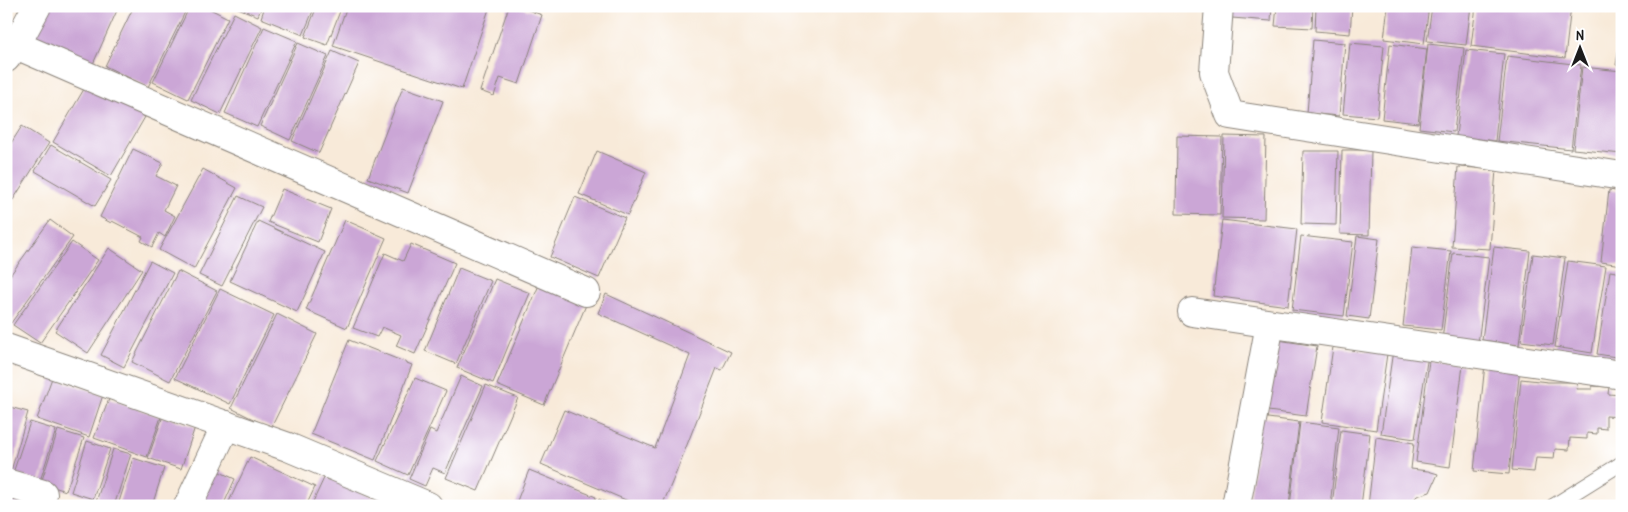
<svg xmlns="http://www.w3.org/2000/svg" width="1628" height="512" font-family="'Patrick Hand',sans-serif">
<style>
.building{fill:#cba6d6}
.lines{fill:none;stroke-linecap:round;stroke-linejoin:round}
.lane-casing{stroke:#8a837a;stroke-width:16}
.street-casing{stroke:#8a837a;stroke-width:30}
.lane{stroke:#fff;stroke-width:14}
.street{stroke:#fff;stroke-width:28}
</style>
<rect width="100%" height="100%" fill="#fff"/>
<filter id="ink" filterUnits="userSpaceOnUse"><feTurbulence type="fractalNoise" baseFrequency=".02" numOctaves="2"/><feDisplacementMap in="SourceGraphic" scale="10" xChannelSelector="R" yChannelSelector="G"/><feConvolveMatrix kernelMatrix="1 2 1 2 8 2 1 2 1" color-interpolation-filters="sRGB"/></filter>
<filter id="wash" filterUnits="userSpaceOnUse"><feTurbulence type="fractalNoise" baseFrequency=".0096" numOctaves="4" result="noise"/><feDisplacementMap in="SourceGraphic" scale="20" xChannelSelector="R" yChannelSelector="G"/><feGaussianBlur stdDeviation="1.12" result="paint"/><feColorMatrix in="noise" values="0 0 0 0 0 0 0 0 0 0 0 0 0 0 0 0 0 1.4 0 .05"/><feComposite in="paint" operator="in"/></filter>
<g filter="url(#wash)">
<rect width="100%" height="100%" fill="#f8ead9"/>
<g id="blocks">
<g class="building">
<polygon points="42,6 119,6 93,64 29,36"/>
<polygon points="134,6 188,6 148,87 105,66"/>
<polygon points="190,6 204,6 228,18 188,99 153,82"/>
<polygon points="233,6 262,6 258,16"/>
<polygon points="265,6 315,6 303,35 261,18"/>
<polygon points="317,6 342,6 327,45 305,37"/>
<polygon points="347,6 490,6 462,89 333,46"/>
<polygon points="509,6 517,6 542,15 519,84 500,78 494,96 480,91"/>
<polygon points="1232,6 1272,6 1271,21 1232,18"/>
<polygon points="1277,6 1313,6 1312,28 1275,26"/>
<polygon points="1316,6 1352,6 1350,34 1315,31"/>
<polygon points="1388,6 1429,6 1424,44 1384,39"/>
<polygon points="1432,6 1471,6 1466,45 1427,41"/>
<polygon points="1476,6 1571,6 1565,58 1471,46"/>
<polygon points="234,13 262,27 220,114 191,100"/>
<polygon points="264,27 297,41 257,127 225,113"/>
<polygon points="1621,35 1622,35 1622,66 1616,65"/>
<polygon points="1313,40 1345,43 1339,116 1307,113"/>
<polygon points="298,43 328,56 290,140 260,126"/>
<polygon points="1350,43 1384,46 1377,117 1343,114"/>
<polygon points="1390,44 1427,49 1418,123 1382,119"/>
<polygon points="1428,44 1464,48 1454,132 1419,128"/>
<polygon points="1466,50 1504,54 1495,141 1456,136"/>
<polygon points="332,51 359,63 319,153 292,141"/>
<polygon points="1507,56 1581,65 1571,149 1497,141"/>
<polygon points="1582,67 1622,71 1622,154 1573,149"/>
<polygon points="87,84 145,117 111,176 53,142"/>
<polygon points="403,87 443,101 408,193 368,178"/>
<polygon points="22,126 49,143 13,200 6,196 6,151"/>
<polygon points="1177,136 1222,137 1220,215 1176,214"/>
<polygon points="1224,136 1266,137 1264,219 1222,218"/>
<polygon points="51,145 111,180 95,206 35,171"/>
<polygon points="133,149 163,163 156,176 176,186 164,210 175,216 165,237 159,233 152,247 141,241 143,237 112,221 111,223 100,217"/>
<polygon points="1342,150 1371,150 1369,235 1340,234"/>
<polygon points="597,151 646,172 628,215 579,194"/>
<polygon points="1303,151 1338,151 1336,225 1301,224"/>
<polygon points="1458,167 1496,169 1490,249 1452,247"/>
<polygon points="203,169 237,188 194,269 159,250"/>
<polygon points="282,189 331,209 318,242 268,222"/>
<polygon points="1609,190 1622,192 1622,265 1601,262"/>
<polygon points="238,196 262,207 222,286 199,275"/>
<polygon points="575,197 625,218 599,278 550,257"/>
<polygon points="50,220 73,237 11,323 6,320 6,281"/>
<polygon points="345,220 386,238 347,328 306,310"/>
<polygon points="1222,220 1297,229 1288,306 1213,296"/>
<polygon points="258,221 325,252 297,312 230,281"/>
<polygon points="1301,236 1353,242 1344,316 1292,310"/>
<polygon points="1357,236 1379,239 1369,319 1347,316"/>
<polygon points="72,242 98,260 40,343 13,325"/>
<polygon points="411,244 455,263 415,354 396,346 401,335 382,327 377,337 353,328 385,253 403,261"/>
<polygon points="1412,247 1451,251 1441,330 1403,326"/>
<polygon points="1494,247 1530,251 1519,345 1482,340"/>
<polygon points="109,248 142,270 88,353 55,331"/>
<polygon points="1453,253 1489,257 1478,344 1442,340"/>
<polygon points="1533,254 1565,258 1553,345 1521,341"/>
<polygon points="150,261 173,273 124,367 101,355"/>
<polygon points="1568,261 1606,266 1592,353 1555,347"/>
<polygon points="459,268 491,281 456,364 425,351"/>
<polygon points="178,271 217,291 170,381 132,362"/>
<polygon points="1610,271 1622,273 1622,358 1597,354"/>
<polygon points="495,279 530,293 493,383 457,368"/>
<polygon points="539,285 586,305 544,405 497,385"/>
<polygon points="220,289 274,315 230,404 175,378"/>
<polygon points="606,294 731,352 722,370 717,368 676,473 662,506 640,506 541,464 564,410 655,448 690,355 598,313"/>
<polygon points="277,314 317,334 271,428 231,408"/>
<polygon points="349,340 412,365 375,460 311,434"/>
<polygon points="1278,340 1317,346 1306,416 1268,411"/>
<polygon points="1333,347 1387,354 1376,430 1322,422"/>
<polygon points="1393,350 1428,355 1415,439 1381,434"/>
<polygon points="1429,361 1463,365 1450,467 1416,462"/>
<polygon points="1485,364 1520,367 1509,474 1474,471"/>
<polygon points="461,376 483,386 445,473 433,468 425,486 409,479 430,430 436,433"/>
<polygon points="52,378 103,395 89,437 37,419"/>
<polygon points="415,378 446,391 408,475 377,461"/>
<polygon points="1521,379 1548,382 1578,382 1576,389 1592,389 1592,386 1609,387 1608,394 1622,395 1622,417 1606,416 1606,429 1597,428 1597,434 1587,433 1587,439 1570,438 1569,450 1555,449 1554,459 1536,458 1534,472 1512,470"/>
<polygon points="486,385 518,398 478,491 446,478"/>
<polygon points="109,399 161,417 147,457 94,438"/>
<polygon points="6,406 28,412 9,478 6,478"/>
<polygon points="163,416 195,427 181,469 148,458"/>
<polygon points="1260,417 1299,422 1289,505 1250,501"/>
<polygon points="30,422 56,430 40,481 13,473"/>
<polygon points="1300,422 1339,427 1330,506 1290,506"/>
<polygon points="58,430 84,438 66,491 41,483"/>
<polygon points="1341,430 1370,434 1361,506 1332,506"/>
<polygon points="1376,437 1414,443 1411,469 1428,471 1438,474 1430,492 1417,496 1408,506 1368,506"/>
<polygon points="87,441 110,449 93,499 71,492"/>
<polygon points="113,449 131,454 114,506 107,506 96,502"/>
<polygon points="250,457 315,487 306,506 227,506"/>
<polygon points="133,458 164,468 152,506 118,505"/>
<polygon points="209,467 235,479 223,506 191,506"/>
<polygon points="529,470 596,497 592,506 515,506"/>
<polygon points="325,476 391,506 311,506"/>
<polygon points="14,492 56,505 56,506 10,506"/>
<polygon points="599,499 615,506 596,506"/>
</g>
</g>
</g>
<g filter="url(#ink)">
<use href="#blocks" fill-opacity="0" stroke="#8a837a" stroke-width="1"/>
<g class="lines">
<defs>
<polyline id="lane" points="1553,506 1622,463"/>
<g id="street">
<polyline points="1219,6 1214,72 1230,115 1622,176"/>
<polyline points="16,45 586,292"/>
<polyline points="6,58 16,45 37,6"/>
<polyline points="1192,312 1622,375"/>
<polyline points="6,348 288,447 428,506"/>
<polyline points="6,483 43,494"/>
<polyline points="188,506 226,425"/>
<polyline points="1236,506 1270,324"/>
</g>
</defs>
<use href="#lane" class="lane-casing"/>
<use href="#street" class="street-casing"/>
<use href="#lane" class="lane"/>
<use href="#street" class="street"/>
</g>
</g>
<rect width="1628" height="512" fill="none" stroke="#fff" stroke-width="25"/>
<g transform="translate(1580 48)" stroke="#ffffff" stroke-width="4" paint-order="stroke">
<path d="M0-4L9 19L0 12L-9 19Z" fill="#1c1c1c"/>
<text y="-8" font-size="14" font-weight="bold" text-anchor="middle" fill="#1c1c1c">N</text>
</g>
</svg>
